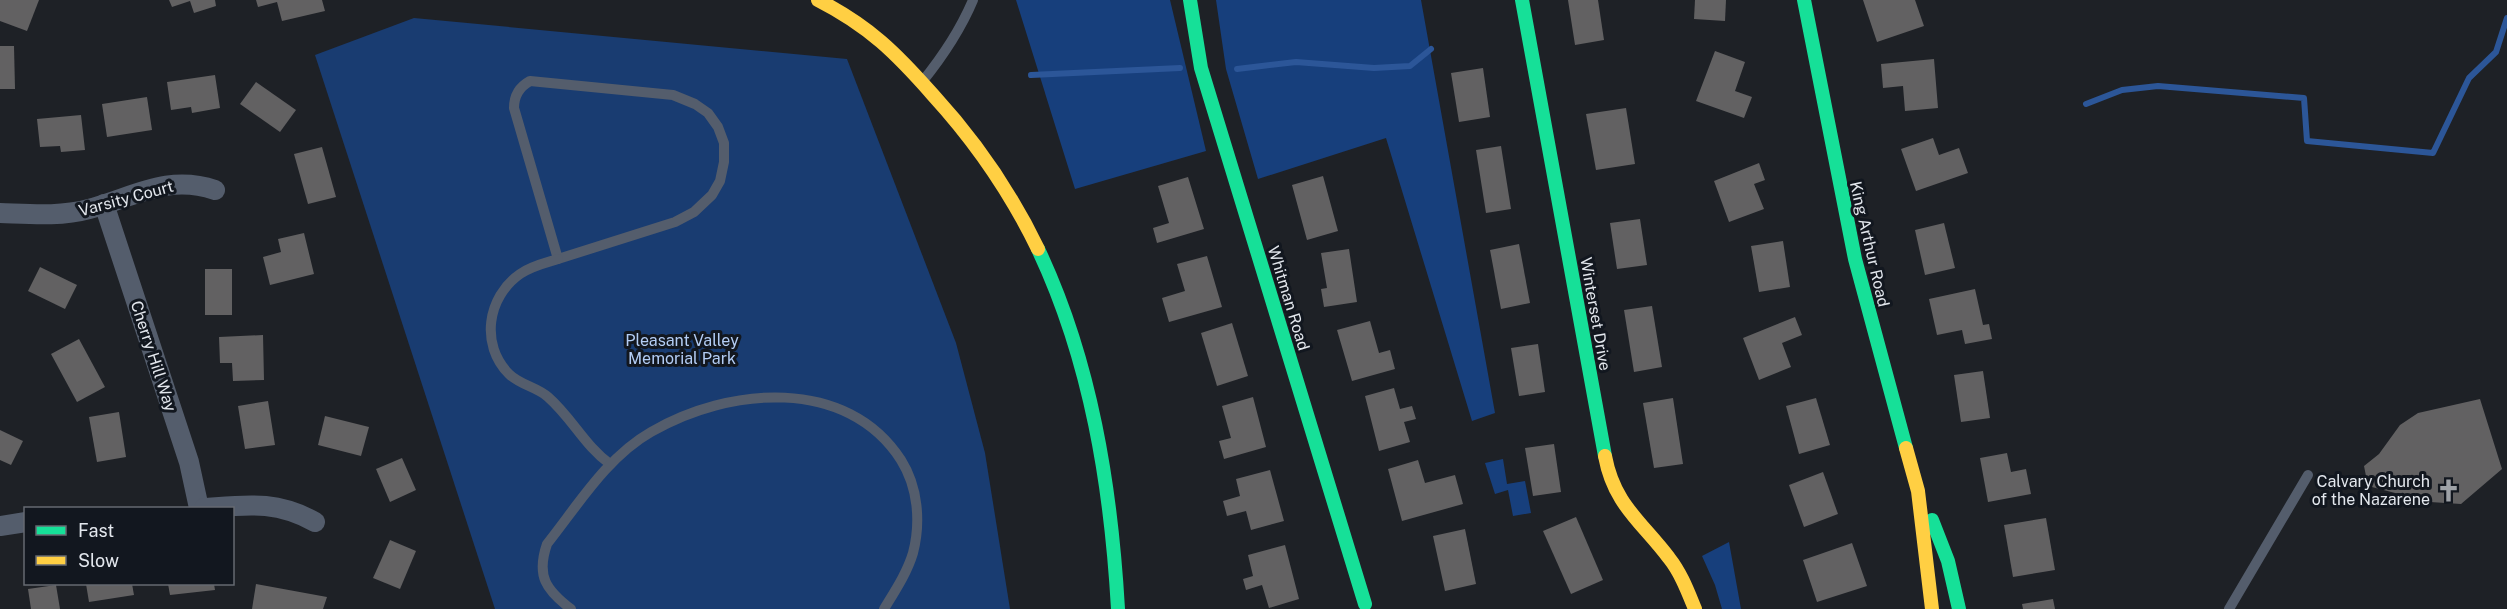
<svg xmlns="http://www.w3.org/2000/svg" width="2507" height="609" font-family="'Public Sans',sans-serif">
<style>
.green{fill:#193c71}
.forest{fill:#173f7c}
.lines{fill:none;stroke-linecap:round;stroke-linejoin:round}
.stream{stroke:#2c5698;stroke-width:6}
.building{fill:#626162}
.lane{stroke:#545d6c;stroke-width:10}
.street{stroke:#545d6c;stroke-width:20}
.fast{stroke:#16e098;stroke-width:14}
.slow{stroke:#ffcf43;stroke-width:14}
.labels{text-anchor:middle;stroke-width:6;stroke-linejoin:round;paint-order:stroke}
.street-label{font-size:16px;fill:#e3e7ed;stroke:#12171f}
.park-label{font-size:16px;fill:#b3cdf5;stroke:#12171f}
.poi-label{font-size:16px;fill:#e3e7ed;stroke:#12171f;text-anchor:end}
</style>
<rect width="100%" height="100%" fill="#1e2126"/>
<polygon class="green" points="414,18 847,59 956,343 985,453 1010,609 495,609 315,55"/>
<g class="forest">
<polygon points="1016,0 1170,0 1206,151 1075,189"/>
<polygon points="1216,0 1421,0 1495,413 1472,421 1386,138 1258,179 1226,69"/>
<polygon points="1503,459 1507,484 1525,481 1531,513 1513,516 1508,490 1495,494 1485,463"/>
<polygon points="1729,542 1741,609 1722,609 1715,585 1702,556"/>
</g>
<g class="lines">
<g class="stream">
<polyline points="1237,69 1296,62 1374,68 1410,66 1431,49"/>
<polyline points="1031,75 1180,68"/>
<polyline points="2086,104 2122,90 2158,86 2304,98 2307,141 2433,153 2469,78 2496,52 2507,18"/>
</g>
</g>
<g class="building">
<polygon points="0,0 39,0 27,31 0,21"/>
<polygon points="169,0 215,0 216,6 194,13 190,1 172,7"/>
<polygon points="256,0 322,0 325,11 282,21 277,2 258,7"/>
<polygon points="1568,0 1598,0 1604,40 1575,45"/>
<polygon points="1695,0 1726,0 1725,21 1694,19"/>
<polygon points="1863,0 1915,0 1924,26 1877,42"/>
<polygon points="0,46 14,46 15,89 0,89"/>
<polygon points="1715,51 1745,62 1735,91 1752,97 1744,118 1696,101"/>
<polygon points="1934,59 1938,108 1905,111 1903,86 1883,88 1881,64"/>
<polygon points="1483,68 1490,117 1459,122 1451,73"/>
<polygon points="215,75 220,108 192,113 191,107 171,110 167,82"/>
<polygon points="256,82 296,110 280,132 240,104"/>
<polygon points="147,97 152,130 107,137 102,104"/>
<polygon points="1626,108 1635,164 1596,170 1586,114"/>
<polygon points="81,115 85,150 61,152 60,146 40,147 37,119"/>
<polygon points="1933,138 1939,155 1959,148 1968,173 1916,191 1901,149"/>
<polygon points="1501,146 1511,209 1486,213 1476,150"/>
<polygon points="322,147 336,197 308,204 294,154"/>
<polygon points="1759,163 1765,180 1754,184 1764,209 1729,222 1714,181"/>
<polygon points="1323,176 1338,231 1307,240 1292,185"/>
<polygon points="1188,177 1204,229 1157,243 1153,228 1169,223 1158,186"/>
<polygon points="1640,219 1647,265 1617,269 1610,223"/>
<polygon points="1944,223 1955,268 1925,275 1915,230"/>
<polygon points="304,233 314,274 270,285 263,257 281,252 278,239"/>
<polygon points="1783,241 1790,287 1759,292 1751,246"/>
<polygon points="1519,244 1530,303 1501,309 1490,250"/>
<polygon points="1349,249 1357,302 1324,307 1321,289 1327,288 1321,253"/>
<polygon points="1207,256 1222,307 1169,322 1162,298 1185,291 1177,264"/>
<polygon points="40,267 77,285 65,309 28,291"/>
<rect x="205" y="269" width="27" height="46"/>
<polygon points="1975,289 1983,325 1989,324 1992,339 1965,344 1962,330 1937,335 1929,299"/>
<polygon points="1652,306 1662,367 1634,372 1624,310"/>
<polygon points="1795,317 1802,335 1782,343 1791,367 1759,380 1743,338"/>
<polygon points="1370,321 1379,353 1390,350 1395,369 1352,381 1337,330"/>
<polygon points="1232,323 1248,376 1217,386 1201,333"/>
<polygon points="263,335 264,380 233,381 232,363 220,363 219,337"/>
<polygon points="79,339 105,387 77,402 51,354"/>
<polygon points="1538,344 1545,392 1519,396 1511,348"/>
<polygon points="1983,371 1990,418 1961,422 1954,375"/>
<polygon points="1394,388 1400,409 1412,406 1416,419 1404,422 1410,442 1379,451 1365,396"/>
<polygon points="1253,397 1266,447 1224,459 1219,441 1231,438 1222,406"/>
<polygon points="1673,398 1683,464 1654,468 1643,403"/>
<polygon points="1816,398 1830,445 1799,454 1786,406"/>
<polygon points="2480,399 2502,469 2461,504 2430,502 2368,486 2364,466 2379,454 2400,425 2418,413"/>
<polygon points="268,401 275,445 245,449 238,406"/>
<polygon points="119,412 126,457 97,462 89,417"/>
<polygon points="325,416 369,427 361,456 318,445"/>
<polygon points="0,430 23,441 11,465 0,460"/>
<polygon points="1554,444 1561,492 1533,496 1525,448"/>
<polygon points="2007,453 2011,472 2026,469 2031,494 1988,502 1980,458"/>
<polygon points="402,458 416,490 390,502 376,469"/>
<polygon points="1418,460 1425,483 1455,475 1463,504 1402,521 1388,469"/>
<polygon points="1270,470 1284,521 1251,530 1246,511 1227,516 1223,501 1240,496 1236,479"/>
<polygon points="1823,472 1838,514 1804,527 1789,485"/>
<polygon points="1576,517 1603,580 1571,594 1543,531"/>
<polygon points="2046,518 2055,570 2013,577 2004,525"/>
<polygon points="1465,529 1476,584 1445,591 1433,536"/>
<polygon points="390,540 416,551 400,589 373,578"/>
<polygon points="1852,543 1867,586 1817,602 1803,560"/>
<polygon points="1285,545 1299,599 1269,608 1262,585 1246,590 1243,579 1253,576 1248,555"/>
<polygon points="86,584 132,584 134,595 89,602"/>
<polygon points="168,584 214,584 215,590 170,595"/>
<polygon points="256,584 327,597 323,609 252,609"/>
<polygon points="56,585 60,609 31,609 28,589"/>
<polygon points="2053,599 2055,609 2023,609 2022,604"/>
</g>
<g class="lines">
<g class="lane">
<path d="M530 81 673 95 695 104 708 113 718 127 724 143V162L720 181 712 195 694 212 675 222 558 259 514 108C514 96 519 87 530 81Z"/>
<path d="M922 82C943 56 960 31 973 0"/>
<path d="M558 259C545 263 531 266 520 274 487 297 480 345 509 374 520 385 537 387 548 397 572 418 585 446 610 464"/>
<path d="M571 609C546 590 536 576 547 544 578 505 607 457 651 432 728 387 847 376 901 460 918 487 921 522 913 553 907 573 895 591 884 609"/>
<polyline points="2229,609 2308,475"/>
</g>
<g class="street">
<polyline points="104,204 189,462 199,508"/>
<path d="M0 213C29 214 60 217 89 209 134 197 167 174 215 190"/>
<path d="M204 508C246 505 276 500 315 522"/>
<polyline points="0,526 26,522"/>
</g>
<g class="fast">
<polyline points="1190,0 1201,68 1365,604"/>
<polyline points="1522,0 1605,456"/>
<polyline points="1804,0 1855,259 1906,448"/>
<path d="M1038 249C1091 361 1111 486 1118 609"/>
<polyline points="1932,520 1948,561 1959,609"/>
</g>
<g class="slow">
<path d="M818 0C869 26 896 53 933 95 976 142 1010 191 1038 249"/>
<polyline points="1906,448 1918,491 1932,609"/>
<path d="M1605 456C1614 505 1642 522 1669 558 1681 573 1688 592 1695 609"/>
</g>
</g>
<defs>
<symbol id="church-bare" viewBox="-9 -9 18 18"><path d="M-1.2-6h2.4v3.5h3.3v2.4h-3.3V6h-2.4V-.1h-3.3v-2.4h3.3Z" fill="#9ea2a7" stroke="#12171f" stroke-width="2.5" paint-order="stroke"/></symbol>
</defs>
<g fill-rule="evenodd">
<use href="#church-bare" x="2432" y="474" width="33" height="33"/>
</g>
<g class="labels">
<g class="street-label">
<text transform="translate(126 198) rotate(-15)" y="6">Varsity Court</text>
<text transform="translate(1870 244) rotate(77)" y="6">King Arthur Road</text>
<text transform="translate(1289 298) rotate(73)" y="6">Whitman Road</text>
<text transform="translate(1596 314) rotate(80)" y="6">Winterset Drive</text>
<text transform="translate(154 356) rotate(72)" y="6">Cherry Hill Way</text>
</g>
<g class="park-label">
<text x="682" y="346">Pleasant Valley<tspan x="682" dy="18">Memorial Park</tspan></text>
</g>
<g class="poi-label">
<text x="2430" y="487">Calvary Church<tspan x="2430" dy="18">of the Nazarene</tspan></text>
</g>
</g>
<rect x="24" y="507" width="210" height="78" fill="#12171f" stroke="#666a71" stroke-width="1.5"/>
<rect x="36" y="526" width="30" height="9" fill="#16e098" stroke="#666a71" stroke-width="1.5"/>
<text x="78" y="537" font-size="18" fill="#e3e7ed">Fast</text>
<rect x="36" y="556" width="30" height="9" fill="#ffcf43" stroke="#666a71" stroke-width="1.5"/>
<text x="78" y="567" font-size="18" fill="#e3e7ed">Slow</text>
</svg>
